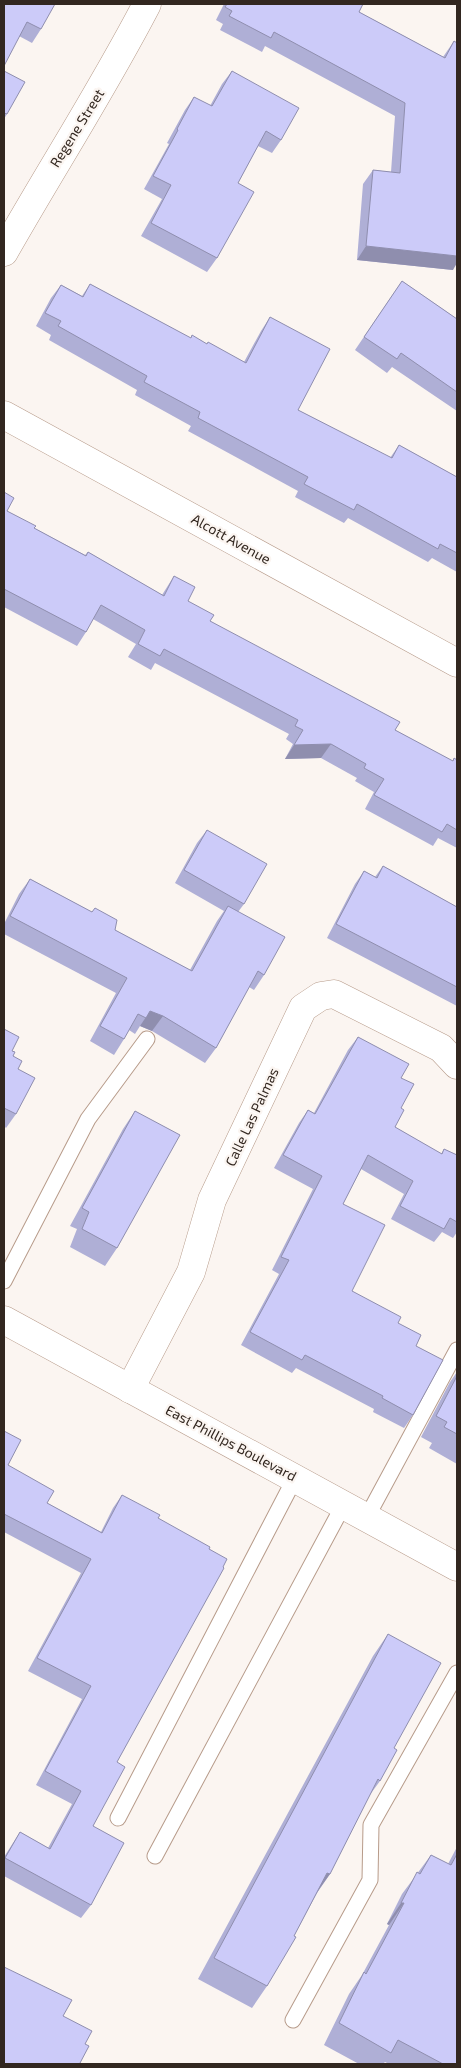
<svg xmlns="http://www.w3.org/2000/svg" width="461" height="2068" font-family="'Exo 2',sans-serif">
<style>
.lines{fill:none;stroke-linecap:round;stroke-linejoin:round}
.service-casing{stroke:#b79b8a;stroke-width:17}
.minor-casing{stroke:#b79b8a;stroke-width:29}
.tertiary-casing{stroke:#b79b8a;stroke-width:29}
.service{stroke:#fff;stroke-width:15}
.minor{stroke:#fff;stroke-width:28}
.tertiary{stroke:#fff;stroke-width:28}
.wall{fill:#afafd6}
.shaded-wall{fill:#8f8eae}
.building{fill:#cccbf9;stroke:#8f8eae}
.labels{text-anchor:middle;stroke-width:4.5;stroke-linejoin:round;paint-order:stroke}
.street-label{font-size:14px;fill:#322720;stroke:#fbf5f1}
</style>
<rect width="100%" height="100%" fill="#fbf5f1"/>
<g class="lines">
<defs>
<g id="service">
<polyline points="4,1281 88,1119 147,1039"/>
<polyline points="367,1517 457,1350"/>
<polyline points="118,1818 295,1478"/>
<polyline points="155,1856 344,1504"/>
<polyline points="293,2020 370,1880 371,1825 457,1673"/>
</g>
<g id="minor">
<path d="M4 252C51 169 103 89 147 4"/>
<polyline points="4,415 457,663"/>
<polyline points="130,1389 191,1272 212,1200 303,1008 321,996 334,994 441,1048 457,1065"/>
</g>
<polyline id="tertiary" points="4,1320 457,1567"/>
</defs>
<use href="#service" class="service-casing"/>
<use href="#minor" class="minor-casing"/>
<use href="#tertiary" class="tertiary-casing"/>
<use href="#service" class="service"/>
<use href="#minor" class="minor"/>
<use href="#tertiary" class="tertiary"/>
</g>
<g class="wall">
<polygon points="4,4 41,29 32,43 19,36"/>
<polygon points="224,4 363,4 359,12 443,57 454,41 453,270 357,260 363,184 373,170 391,172 395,116 265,46 262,52 220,30 223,24 216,20"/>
<polygon points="4,71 7,114 4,119"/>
<polygon points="232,71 281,140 272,153 258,146 238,183 217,258 207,272 141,236 162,199 144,189 169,144 167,143 185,110 194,97 210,106 222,84"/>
<polygon points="402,281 457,319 457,411 392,367 387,373 355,350"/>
<polygon points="90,284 190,338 244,362 261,331 270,317 298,410 390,458 399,445 457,477 457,572 432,558 428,562 348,518 344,523 295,497 298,491 188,431 191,426 135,395 137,390 49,340 51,335 36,326 51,298 61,285 82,296"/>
<polygon points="4,492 7,511 34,528 85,555 88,552 162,595 174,576 188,601 210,621 395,730 452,761 457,760 457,848 438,838 433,846 365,809 374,792 355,781 357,778 321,758 285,759 293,744 286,739 289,734 155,663 151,670 128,657 136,644 93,619 86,632 77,646 4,607"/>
<polygon points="207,830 244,904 238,912 264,975 254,990 249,987 216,1048 205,1063 152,1031 140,1026 135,1034 129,1030 124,1039 114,1055 90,1041 116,993 4,934 4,924 19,894 30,879 92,912 95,908 115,930 190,970 217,921 224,911 175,883 197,843"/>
<polygon points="383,866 457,907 457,1006 327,938 355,884 364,871 375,877"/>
<polygon points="4,1029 18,1069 16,1114 6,1128 4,1126"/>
<polygon points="358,1037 401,1078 401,1108 395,1127 441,1154 444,1149 457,1155 457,1232 453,1238 442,1232 434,1242 391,1219 404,1194 361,1169 343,1204 352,1291 398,1323 416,1346 413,1415 404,1428 373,1412 374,1409 296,1368 292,1373 241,1345 279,1274 272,1270 313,1189 274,1168 299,1123 308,1110 314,1113 348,1050"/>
<polygon points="135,1111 117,1248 105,1266 70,1247 77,1229 70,1226 123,1129"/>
<polygon points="457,1372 457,1464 429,1448 432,1443 421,1437 450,1382"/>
<polygon points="4,1431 8,1465 47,1503 101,1532 113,1508 122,1495 158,1518 117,1762 93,1826 91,1905 81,1918 4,1876 4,1857 20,1832 48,1848 72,1804 36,1785 82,1699 28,1671 81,1573 4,1532"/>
<polygon points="388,1634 380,1781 369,1796 330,1874 317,1893 267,1986 252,2008 198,1979 373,1656"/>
<polygon points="457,1847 457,2064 389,2064 385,2062 383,2064 359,2064 324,2045 349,1994 362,1975 389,1925 387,1924 402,1894 431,1855 448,1864"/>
</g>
<g class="shaded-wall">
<polygon points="366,246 457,256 457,263 453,270 357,260"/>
<polygon points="331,744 321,758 285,759 294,745"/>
<polygon points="150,1011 163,1016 152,1031 140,1026"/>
<polygon points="327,1873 330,1874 315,1895"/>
<polygon points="401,1903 404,1903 389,1925 387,1924"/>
</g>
<g class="building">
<polygon points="4,4 55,4 41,29 27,22 4,66"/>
<polygon points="227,4 363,4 359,12 445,58 454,41 457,43 457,256 366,246 373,170 400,173 405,103 274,32 271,38 229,16 232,11 225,7"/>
<polygon points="4,71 25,82 7,114 4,113"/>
<polygon points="232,71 299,108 281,140 266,131 238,183 254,192 217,258 151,223 171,185 153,176 178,130 177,129 194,97 212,106"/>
<polygon points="402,281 457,319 457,392 401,353 397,359 364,337"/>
<polygon points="90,284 191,338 192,335 207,344 208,342 246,363 270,317 330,349 298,410 392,458 399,445 457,477 457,553 440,544 438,549 357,504 354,510 304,484 308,477 198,418 200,412 144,382 147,376 58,326 61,321 45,313 61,285 83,297"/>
<polygon points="4,492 14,498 7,511 36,526 34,528 86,556 88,552 164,596 174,576 195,587 188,601 214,615 210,621 400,722 395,730 453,761 454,758 457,760 457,830 447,824 442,832 374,795 384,779 364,768 366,764 331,744 294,745 303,730 295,726 298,720 164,649 160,656 138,644 145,630 101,605 86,632 4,589"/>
<polygon points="207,830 267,864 244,904 184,870"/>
<polygon points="383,866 457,907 457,987 336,924 364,871 377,878"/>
<polygon points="30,879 92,912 95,908 117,920 115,930 192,971 228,906 285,937 264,975 258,971 216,1048 163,1016 150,1011 146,1018 138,1014 124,1039 100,1026 127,978 10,916"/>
<polygon points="4,1029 19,1037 12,1051 15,1052 13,1056 22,1061 18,1069 35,1078 16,1114 4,1108"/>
<polygon points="358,1037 409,1064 401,1078 414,1084 401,1108 404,1110 395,1127 442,1154 444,1149 457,1155 457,1222 450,1218 444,1229 400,1206 413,1181 368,1155 343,1204 385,1225 352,1291 401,1317 398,1323 421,1335 416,1346 443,1360 413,1415 382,1398 383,1396 305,1355 302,1360 250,1332 289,1260 281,1257 322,1176 283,1155 308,1110 315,1114"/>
<polygon points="135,1111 180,1135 117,1248 82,1229 89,1212 82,1208"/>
<polygon points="457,1376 457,1434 444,1427 447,1422 436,1416"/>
<polygon points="4,1431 21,1440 8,1465 54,1491 47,1503 102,1533 122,1495 160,1515 158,1518 210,1547 209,1549 227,1559 223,1567 224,1568 117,1762 125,1767 93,1826 124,1843 91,1905 5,1858 20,1832 50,1849 81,1791 45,1771 91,1686 37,1658 91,1559 4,1514"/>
<polygon points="388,1634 441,1663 394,1748 397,1750 380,1781 378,1779 330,1874 327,1873 294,1936 296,1937 267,1986 214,1958"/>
<polygon points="457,1854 457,2064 443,2064 398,2040 391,2053 339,2023 364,1972 366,1974 404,1903 401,1903 417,1872 420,1874 431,1855 451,1865"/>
<polygon points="4,1967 72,2000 63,2016 92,2031 85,2044 89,2046 80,2063 82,2064 4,2064"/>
</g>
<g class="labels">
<g class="street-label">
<text transform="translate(77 128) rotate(-58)" y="5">Regene Street</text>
<text transform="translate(231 539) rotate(29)" y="5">Alcott Avenue</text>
<text transform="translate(252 1117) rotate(-65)" y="5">Calle Las Palmas</text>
<text transform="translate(231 1443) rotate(28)" y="5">East Phillips Boulevard</text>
</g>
</g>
<rect width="461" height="2068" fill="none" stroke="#322720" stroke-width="10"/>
</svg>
